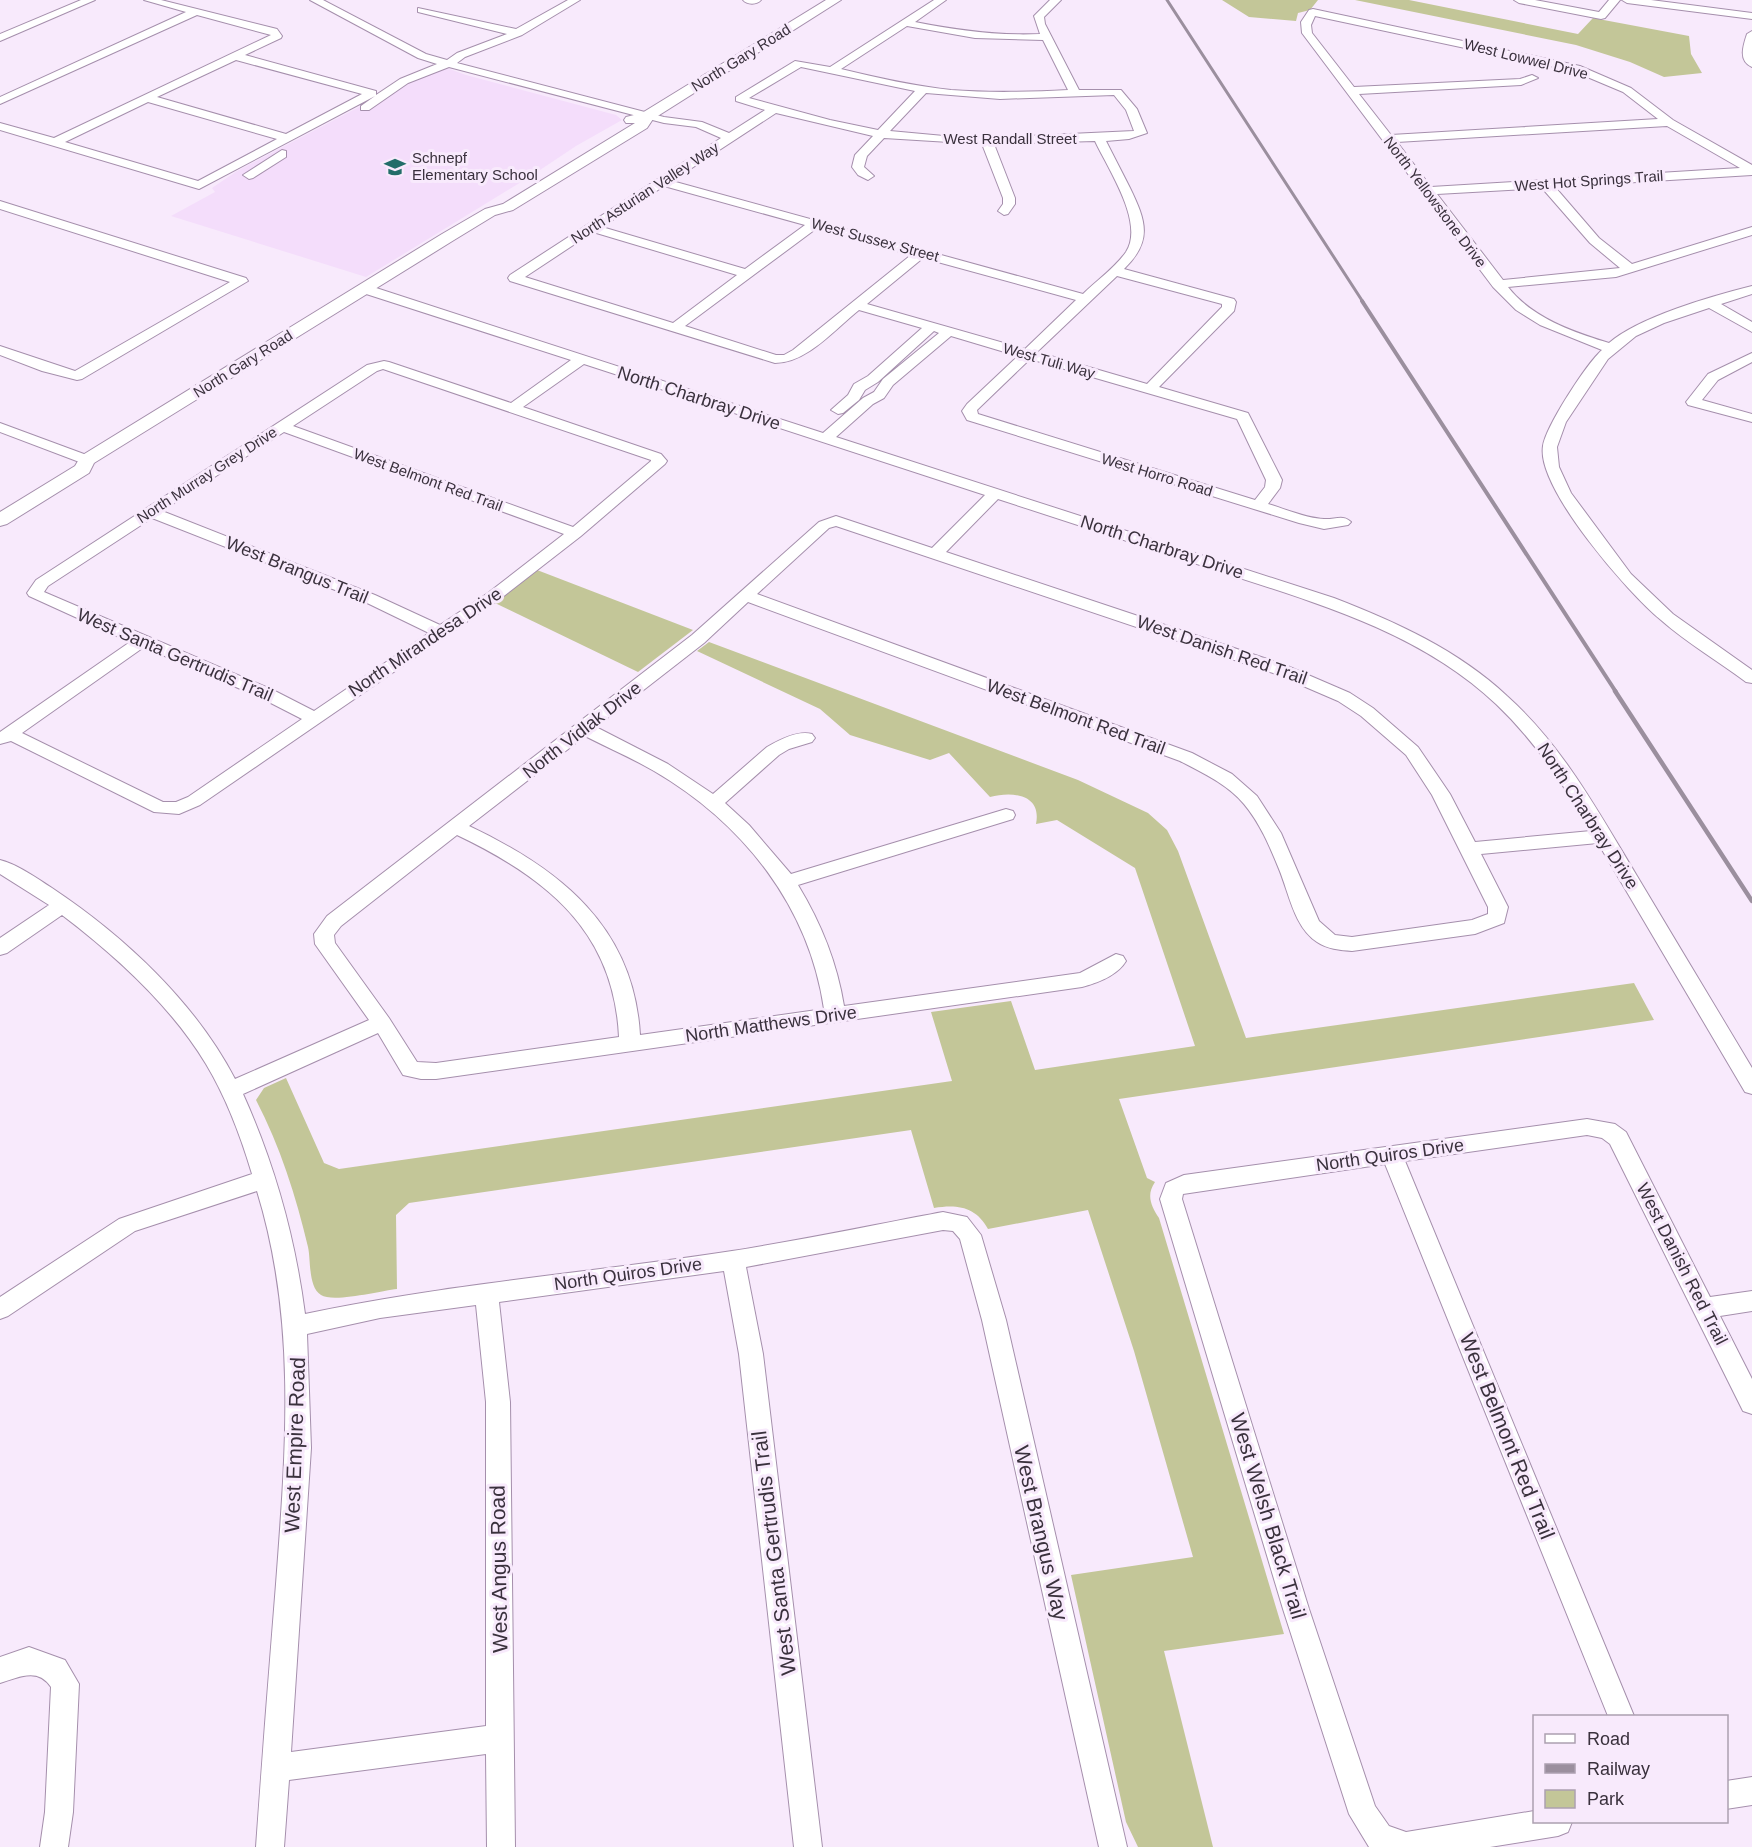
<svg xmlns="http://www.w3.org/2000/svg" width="1752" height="1847" font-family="Helvetica,sans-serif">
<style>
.built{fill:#f4ddfb}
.green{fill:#c3c698}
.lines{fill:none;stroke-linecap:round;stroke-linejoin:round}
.minor-casing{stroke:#a58fac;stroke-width:2}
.major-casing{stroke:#a58fac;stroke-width:2}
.minor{fill:#fff;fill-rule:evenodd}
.major{fill:#fff;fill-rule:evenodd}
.rail-far2{stroke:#9b8f9e;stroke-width:3}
.rail-far1{stroke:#9b8f9e;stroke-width:4}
.rail{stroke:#9b8f9e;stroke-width:4.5}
.labels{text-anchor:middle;stroke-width:6;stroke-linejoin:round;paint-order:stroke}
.far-street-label{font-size:15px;fill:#3a313d;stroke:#f8eafc}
.far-poi-label{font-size:15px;fill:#3a313d;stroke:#f8eafc;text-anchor:start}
.street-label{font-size:18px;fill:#3a313d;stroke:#f8eafc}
.near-street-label{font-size:21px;fill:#3a313d;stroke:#f8eafc}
</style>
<rect width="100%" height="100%" fill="#f8eafc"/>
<polygon class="built" points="436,64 466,75 616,115 622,120 576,146 531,176 366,277 171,216 215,192 212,188 237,171 378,97 399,80"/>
<g class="green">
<polygon points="1222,0 1318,0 1310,10 1298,13 1296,21 1249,17"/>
<polygon points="1355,0 1409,0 1578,34 1593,18 1689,36 1691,54 1702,73 1664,77 1630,62 1576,45"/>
<polygon points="537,570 693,630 638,672 495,603"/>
<path d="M709 642 1078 780 1148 813 1167 830 1178 851 1246 1038 1634 983 1654 1020 1119 1099 1147 1178 1155 1182C1146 1195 1151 1206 1159 1218L1284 1634 1164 1651 1213 1847H1138L1126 1822 1071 1575 1193 1557 1134 1351 1088 1210 988 1229C976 1207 958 1204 934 1208L911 1130 409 1203 396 1215 397 1289C380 1291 333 1303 321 1295 308 1287 311 1260 308 1247 296 1196 280 1146 256 1100L264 1088 286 1078 324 1163 339 1169 952 1081 931 1012 1011 1001 1035 1070 1195 1046 1135 868 1057 820 1036 824C1042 794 1012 791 990 797L949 753 930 760 850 735 820 709 697 651Z"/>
</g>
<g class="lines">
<defs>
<g id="minor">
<polygon points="81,0 95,0 0,41 0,34"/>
<path d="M144 0H161L277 29 282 36 281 38 245 55 376 91V95L400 79 437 64 418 58 310 0H323L426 54 447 60 457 53 507 34 418 12V8L516 29 568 0H580L522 35 465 57 457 63 664 117 702 122 729 133 765 110 736 101V97L795 61 830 67 934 0H946L915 22C956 30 997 36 1040 34L1034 16 1050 0H1061L1044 17 1045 24 1079 90H1121L1137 109 1147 133 1129 139 1106 141C1114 157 1122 172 1130 188 1146 221 1153 241 1124 269L1234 299 1236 302 1234 311 1159 387 1248 413 1282 480 1280 488 1268 504C1285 509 1305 518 1324 519 1334 520 1343 514 1351 522L1348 525 1324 529 1299 523 967 420 962 411 967 404 1018 356 951 336 893 385 884 398 873 404 836 437 1334 598C1396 622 1458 650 1507 696 1563 746 1599 813 1637 876 1675 940 1714 1004 1752 1068V1094L1745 1092 1598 843 1481 854 1508 907 1504 923 1475 934 1352 951C1340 950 1327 949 1317 942 1294 927 1289 893 1279 869 1270 847 1260 823 1244 804 1227 784 1203 773 1180 761L748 602 704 643 596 727 668 764 713 794 767 747C779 740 798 730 812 734L815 738 812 742 789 749 779 755 725 803 749 825 791 874 1006 809 1013 811 1015 815 1013 819 798 885C821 923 837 962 844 1006L1080 973 1116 954 1123 956 1126 961C1117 976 1097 983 1082 987L436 1079H421L403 1075 378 1033 243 1094C275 1165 295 1237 305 1314 446 1284 589 1273 732 1251 803 1240 873 1225 943 1212L967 1217 981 1235 1006 1320 1127 1847H1099L982 1320 960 1239 953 1231 943 1230 746 1267 763 1354 822 1847H794L739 1354 724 1271 499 1302 510 1402 515 1847H487L486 1754 289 1780 284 1847H256C262 1759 269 1672 276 1584 286 1450 297 1321 257 1191L135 1231 8 1316 0 1319V1297L119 1219 252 1174C241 1137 226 1097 206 1064 171 1006 116 956 62 915L7 953 0 955V938L49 905 0 874V860C19 865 36 878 52 888 124 936 195 1002 235 1079L369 1020 315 944 314 934 327 916 692 635 819 522 836 516 932 548 985 495 584 364 523 407 661 454 667 461 665 464 581 536 500 599 200 805 179 814 154 812 11 741 0 744V732L130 642 29 596 27 593 36 580 367 365 384 361 389 362 511 403 571 360 360 292 358 289 360 286H370L823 433 863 398 874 392 883 379 939 333 934 331 878 382 865 390 859 400 843 413 838 414 831 410 848 395 854 384 868 376 922 328 859 310C835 329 807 363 775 363L510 281 508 278 510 275 721 138 696 127 664 123 449 67 408 83 369 110H361V106L375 96 199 189 0 130V123L54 138 271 35 197 15 0 104V97L186 12ZM907 26 975 38 1043 40 1068 90C1029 92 990 93 951 90 914 86 878 78 841 69ZM236 60 362 94 286 134 157 97ZM801 67 915 91 878 130 830 120 749 98ZM926 93 1000 99 1114 95 1126 110 1134 131 1006 137 944 136 890 131ZM148 102 277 139 198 181 65 142ZM776 113 873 136 855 155 852 167 858 175 868 180 874 176 864 167 867 156 884 138 982 144 1003 198V204L998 211 1004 215 1008 214 1015 204V198L994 144 1095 141C1108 169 1145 223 1126 252 1115 268 1096 281 1083 294L672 181ZM664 186 805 225 745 269 602 227ZM817 228 911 255 793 350 784 355H776L685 326ZM593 232 737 275 673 323 525 277ZM923 258 1076 300 1025 349 867 304ZM1117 276 1222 304V307L1147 384 1037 352ZM1030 359 1237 419 1266 480 1265 487 1255 500 978 414 977 410ZM383 369 651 460V461L573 527 293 426 377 371ZM284 432 564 534 488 593 440 625 375 595 162 511ZM998 499C1071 523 1143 546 1215 570 1313 602 1419 631 1496 704 1535 741 1564 785 1591 831L1475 842 1450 794 1418 747 1373 708 1350 693 1285 665 946 552ZM152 518 363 601 429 633 314 711 273 690 44 592 48 586ZM836 526 1273 673 1338 701 1361 716 1406 755 1432 795 1488 907V914L1472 920 1352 937 1335 935 1319 921 1281 833 1257 796 1232 774 1192 753 757 594 829 528ZM144 647 261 698 302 719 188 797 176 802H163L22 733ZM585 736C608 748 632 758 654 771 743 823 809 906 824 1009L640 1035C634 927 560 869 469 826ZM457 835C547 878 614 931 619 1037L436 1063 417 1062 389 1018 335 943 334 935 341 926ZM476 1305 486 1402V1726L291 1752 311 1448 307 1334 380 1318Z"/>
<path d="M743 0H761C757 5 747 5 743 0Z"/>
<polygon points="1514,0 1535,0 1599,12 1609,0 1620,0 1605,18 1601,19 1519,3"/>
<polygon points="1622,0 1651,0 1752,13 1752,19 1627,3"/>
<path d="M1313 9 1580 66 1631 88 1673 120 1752 165V175L1555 187 1599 238 1632 264 1752 227V235L1616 277 1508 287C1532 318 1573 332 1609 343 1639 317 1712 296 1752 286V294L1721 304 1752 322V332L1709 308 1664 323 1636 336 1608 359 1566 422 1557 447 1559 467 1571 493 1631 574 1673 614 1752 670V683L1746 682C1718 661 1687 643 1661 620 1629 594 1536 488 1543 446 1546 426 1587 363 1602 350L1540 325 1516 310 1493 287 1302 33 1301 22 1309 10ZM1315 16 1573 71 1623 92 1658 119 1391 135 1359 94 1521 85 1538 78 1532 75 1520 79 1354 87 1312 33 1311 25ZM1667 126 1740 168 1431 187 1397 142ZM1542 188 1590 243 1620 268 1503 280 1437 194Z"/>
<path d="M1752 31V67C1738 61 1743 46 1747 34Z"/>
<polygon points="282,150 286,151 286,157 253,178 249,179 243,175"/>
<polygon points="0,201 246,278 248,281 82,379 77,380 42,371 0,355 0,346 75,371 230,282 0,209"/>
<polygon points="1752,353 1752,362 1718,380 1702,400 1752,414 1752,422 1688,405 1686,402 1708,374"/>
<polygon points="0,423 92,457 94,460 87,464 82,463 0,432"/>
<polygon points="1587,1119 1615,1124 1626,1132 1710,1297 1752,1291 1752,1311 1720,1316 1752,1379 1752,1414 1743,1411 1610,1144 1602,1138 1587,1135 1405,1161 1634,1716 1608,1716 1385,1164 1183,1194 1182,1199 1309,1609 1375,1806 1389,1826 1406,1832 1534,1811 1534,1822 1572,1822 1568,1832 1558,1836 1490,1847 1369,1847 1349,1814 1283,1609 1160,1199 1166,1183 1184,1175"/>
<path d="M29 1647 65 1660 79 1684 73 1812 68 1847H40L45 1812 51 1687C38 1667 19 1677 0 1683V1657Z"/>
<polygon points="1752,1777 1752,1805 1726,1809 1726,1781"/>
</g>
<polygon id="major" points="826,0 841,0 653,119 647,128 513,210 495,215 454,240 94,463 89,473 7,524 0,526 0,512 75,466 81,456 442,234 485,209 503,204 635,123 626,123 624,120 626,117 642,113"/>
</defs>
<use href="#minor" class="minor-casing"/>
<use href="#major" class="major-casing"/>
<use href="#minor" class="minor"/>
<use href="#major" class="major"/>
<polyline class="rail-far2" points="1167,0 1363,302"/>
<polyline class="rail-far1" points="1362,301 1616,692"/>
<polyline class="rail" points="1615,691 1752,901"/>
</g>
<defs>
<symbol id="school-bare" viewBox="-9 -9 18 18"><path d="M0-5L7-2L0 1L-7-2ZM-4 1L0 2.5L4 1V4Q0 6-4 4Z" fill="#226d69" stroke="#f8eafc" stroke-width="2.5" paint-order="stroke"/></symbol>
</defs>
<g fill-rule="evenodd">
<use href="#school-bare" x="380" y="152" width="30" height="30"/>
</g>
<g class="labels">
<g class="far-street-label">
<text transform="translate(741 58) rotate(-32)" y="5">North Gary Road</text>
<text transform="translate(1526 59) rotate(14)" y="5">West Lowwel Drive</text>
<text x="1010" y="144">West Randall Street</text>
<text transform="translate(1589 181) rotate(-4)" y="5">West Hot Springs Trail</text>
<text transform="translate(645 193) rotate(-33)" y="5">North Asturian Valley Way</text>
<text transform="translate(1435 202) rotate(53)" y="5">North Yellowstone Drive</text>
<text transform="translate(875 240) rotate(15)" y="5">West Sussex Street</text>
<text transform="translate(1049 361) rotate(16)" y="5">West Tuli Way</text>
<text transform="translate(243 364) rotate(-32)" y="5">North Gary Road</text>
<text transform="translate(207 475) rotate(-33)" y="5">North Murray Grey Drive</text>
<text transform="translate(1157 475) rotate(17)" y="5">West Horro Road</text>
<text transform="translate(428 480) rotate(20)" y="5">West Belmont Red Trail</text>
</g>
<g class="far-poi-label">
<text x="412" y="163">Schnepf<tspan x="412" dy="17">Elementary School</tspan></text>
</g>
<g class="street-label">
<text transform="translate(699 398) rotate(18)" y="6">North Charbray Drive</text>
<text transform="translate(1162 547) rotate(18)" y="6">North Charbray Drive</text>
<text transform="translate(297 570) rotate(22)" y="6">West Brangus Trail</text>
<text transform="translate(425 642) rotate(-34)" y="6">North Mirandesa Drive</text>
<text transform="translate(1222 650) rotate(19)" y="6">West Danish Red Trail</text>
<text transform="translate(175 655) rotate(23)" y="6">West Santa Gertrudis Trail</text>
<text transform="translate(1076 717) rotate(20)" y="6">West Belmont Red Trail</text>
<text transform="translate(582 730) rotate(-38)" y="6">North Vidlak Drive</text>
<text transform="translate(1588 816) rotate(57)" y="6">North Charbray Drive</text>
<text transform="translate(771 1024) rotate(-8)" y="6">North Matthews Drive</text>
<text transform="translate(1390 1155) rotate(-8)" y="6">North Quiros Drive</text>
<text transform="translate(1682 1264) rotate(63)" y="6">West Danish Red Trail</text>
<text transform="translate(628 1274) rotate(-8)" y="6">North Quiros Drive</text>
</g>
<g class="near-street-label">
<text transform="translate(1507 1436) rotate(68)" y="7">West Belmont Red Trail</text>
<text transform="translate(295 1445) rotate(-88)" y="7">West Empire Road</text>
<text transform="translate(1268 1516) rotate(73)" y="7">West Welsh Black Trail</text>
<text transform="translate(1041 1533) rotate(77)" y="7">West Brangus Way</text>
<text transform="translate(774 1553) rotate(-97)" y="7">West Santa Gertrudis Trail</text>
<text transform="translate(499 1569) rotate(-91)" y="7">West Angus Road</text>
</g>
</g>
<rect x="1533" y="1715" width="195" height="108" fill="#f8eafc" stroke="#aca0b0" stroke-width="1.5"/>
<rect x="1545" y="1734" width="30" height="9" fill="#ffffff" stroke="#aca0b0" stroke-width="1.5"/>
<text x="1587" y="1745" font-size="18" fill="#3a313d">Road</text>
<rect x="1545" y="1764" width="30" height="9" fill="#9b8f9e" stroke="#aca0b0" stroke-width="1.5"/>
<text x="1587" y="1775" font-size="18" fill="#3a313d">Railway</text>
<rect x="1545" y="1790" width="30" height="18" fill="#c3c698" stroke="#aca0b0" stroke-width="1.5"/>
<text x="1587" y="1805" font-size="18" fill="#3a313d">Park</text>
</svg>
